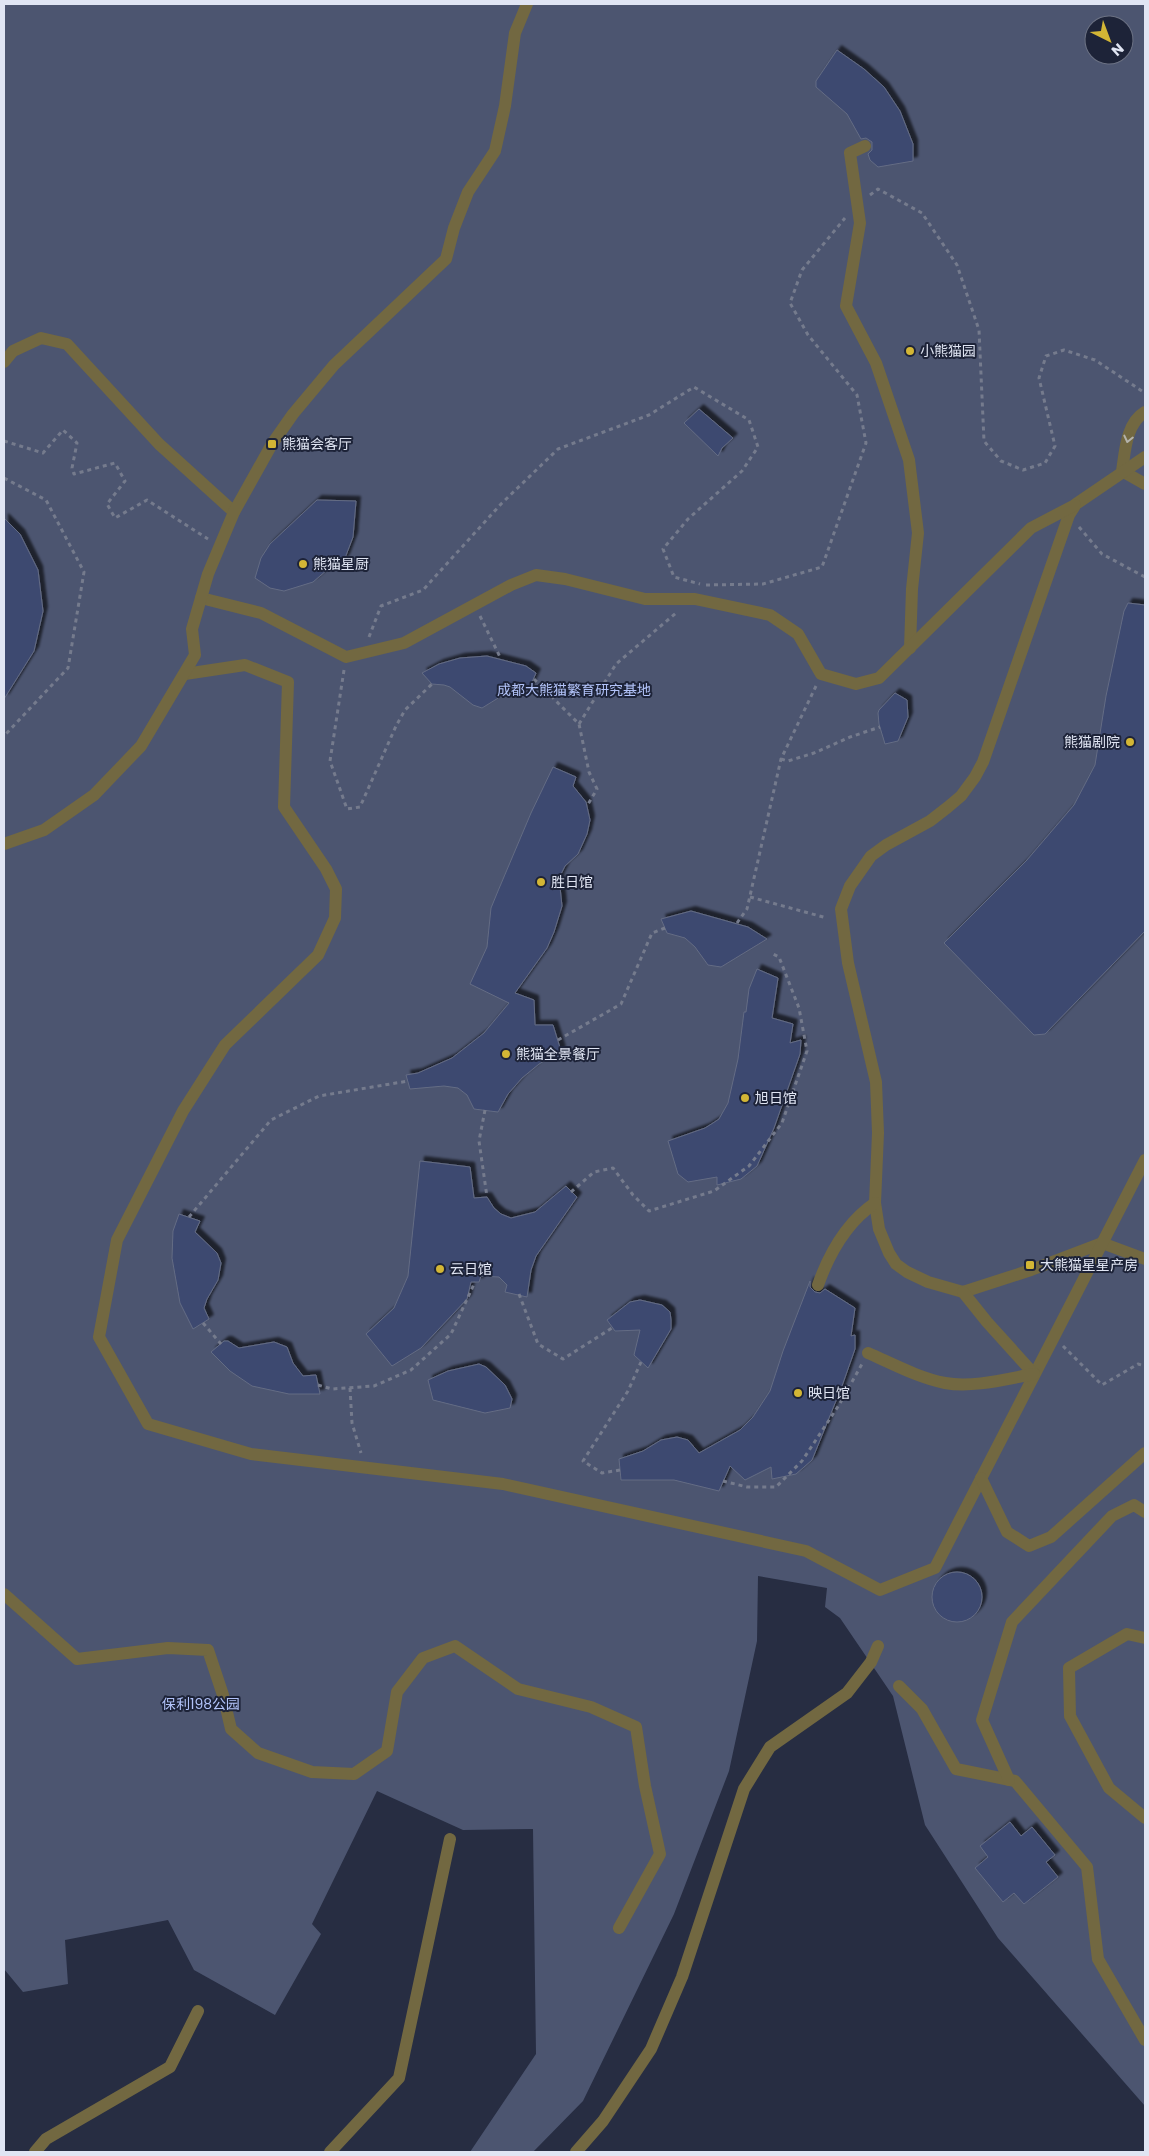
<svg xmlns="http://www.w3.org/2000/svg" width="1149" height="2156" font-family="Poppins,'Noto Sans SC',sans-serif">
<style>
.green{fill:#4c5570;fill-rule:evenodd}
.building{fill:#3c4870;stroke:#646c84;filter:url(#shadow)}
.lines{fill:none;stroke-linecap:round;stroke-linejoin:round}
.path{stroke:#757b8d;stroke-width:3;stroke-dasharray:4 4;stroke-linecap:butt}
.minor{stroke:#726841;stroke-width:12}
.oneway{stroke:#b4b3ac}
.poi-dot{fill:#d3b635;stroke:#1d2338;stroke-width:2}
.labels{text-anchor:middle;stroke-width:4;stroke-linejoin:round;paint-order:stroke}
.poi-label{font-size:14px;fill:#e0e5f3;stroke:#1d2338;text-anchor:start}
.park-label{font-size:14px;fill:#b2c3f9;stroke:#1d2338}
</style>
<defs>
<filter id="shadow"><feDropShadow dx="4.5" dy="-4.5" stdDeviation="1" flood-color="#0009"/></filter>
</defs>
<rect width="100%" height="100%" fill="#272d42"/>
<path class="green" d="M4 4H1145V2106L998 1938 925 1825 893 1696 840 1618 825 1607 827 1588 758 1576 757 1641 729 1771 674 1914 583 2101 533 2152H470L536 2054 533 1829 463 1830 377 1791 312 1924 321 1934 275 2015 194 1970 168 1920 65 1940 68 1984 23 1992 4 1969ZM1094 25H1124V55H1094Z"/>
<g class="building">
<polygon points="837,50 864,69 884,87 900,111 913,144 913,161 878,167 870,160 868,154 872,150 872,142 866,138 861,139 847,114 816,87 816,81"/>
<polygon points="699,409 733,438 722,448 718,456 684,423"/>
<polygon points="317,500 356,501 353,537 345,558 337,569 328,569 313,582 284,591 270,588 255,578 261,558 270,544"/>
<polygon points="4,518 20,534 38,570 43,611 34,651 4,699"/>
<polygon points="1128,603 1145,605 1145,931 1045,1034 1034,1035 944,943 1027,860 1074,805 1095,765 1106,696 1124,611"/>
<polygon points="487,656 526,666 536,673 529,689 521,684 482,708 473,705 450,687 444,685 432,684 422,673 439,664 460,658"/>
<polygon points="895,693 907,700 908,717 898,741 885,744 879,724 878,713 879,710"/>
<polygon points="553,767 576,777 573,786 586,802 590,820 587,834 578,854 565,866 559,878 562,906 554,932 547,948 515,993 534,1000 535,1025 553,1025 561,1051 539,1064 522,1078 508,1094 498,1112 474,1109 467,1095 458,1088 444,1086 410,1089 406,1075 418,1073 452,1058 484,1033 509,1003 470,984 487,947 491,908 498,891 531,813"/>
<polygon points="691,911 748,927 767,939 721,967 708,965 695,947 685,938 667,933 661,919"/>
<polygon points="757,969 778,978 772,1018 793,1024 790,1043 801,1040 800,1054 774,1128 757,1166 741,1179 717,1185 717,1177 688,1182 678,1174 668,1141 705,1128 713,1123 719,1119 728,1103 738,1059 744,1012 746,1012 749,989"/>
<polygon points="420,1161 470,1167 474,1198 487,1197 494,1208 501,1214 511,1218 535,1212 566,1186 577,1197 536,1256 531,1270 527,1297 505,1292 507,1285 499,1277 481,1276 479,1282 471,1282 467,1299 421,1348 392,1366 366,1334 394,1308 408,1276"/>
<polygon points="179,1214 200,1221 195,1232 217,1253 221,1263 218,1280 207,1299 204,1308 209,1319 193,1329 180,1303 172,1258 173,1231"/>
<polygon points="810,1281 810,1287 815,1292 820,1293 825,1289 855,1308 851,1336 855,1335 855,1349 842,1386 812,1460 796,1474 772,1479 771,1467 745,1480 730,1466 719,1491 674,1480 621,1480 619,1459 643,1451 661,1440 677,1437 688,1440 699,1453 740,1430 753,1417 770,1391 783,1351"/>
<polygon points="640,1300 662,1305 670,1312 671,1320 671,1329 648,1368 634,1355 640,1330 615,1331 607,1320 630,1302"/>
<polygon points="224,1341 228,1341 239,1348 274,1342 287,1347 293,1363 303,1376 316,1375 320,1394 289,1394 252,1386 230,1371 211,1352"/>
<polygon points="479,1364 486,1367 505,1385 512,1399 510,1408 485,1413 433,1400 428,1380 448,1371"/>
<circle cx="957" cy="1597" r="25"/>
<polygon points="1010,1822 1021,1836 1032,1827 1055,1855 1046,1862 1058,1877 1024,1904 1014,1893 1003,1902 975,1868 988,1857 980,1846"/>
</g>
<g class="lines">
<g class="path">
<polyline points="870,195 878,189 922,213 957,265 979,330 984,441 1001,461 1023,470 1045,463 1055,446 1039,378 1046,356 1064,350 1095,360 1145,393"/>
<polyline points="4,441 43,453 63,430 77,443 72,468 74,474 115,463 125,481 107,504 115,518 147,500 208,539"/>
<polyline points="4,478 46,500 84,572 68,668 4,736"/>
<polyline points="1079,527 1102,554 1145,577"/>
<polyline points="706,585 763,584 822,567 866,443 857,395 808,335 790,303 802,270 845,218"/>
<polyline points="480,616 501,659"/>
<polyline points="369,637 381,606 423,590 501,504 558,449 649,415 694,387 749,420 758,447 742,471 688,519 663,549 674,577 700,584"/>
<polyline points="344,670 330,761 347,809 360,807 396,726 405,710 432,684"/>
<polyline points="534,679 579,724 589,772 597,789 587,806"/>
<polyline points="579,724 616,664 676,613"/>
<polyline points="781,759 788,761 814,753 850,737 880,727"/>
<polyline points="750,897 827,918"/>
<polyline points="737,923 747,909 781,759 816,686"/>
<polyline points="558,1040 621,1004 652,933 665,928"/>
<polyline points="485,1110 479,1141 487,1197"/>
<polyline points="571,1192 594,1172 613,1168 633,1195 649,1211 714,1191 749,1166 782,1123 807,1051 799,1008 779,957 771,953"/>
<polyline points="189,1217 271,1120 319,1096 408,1081"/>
<polyline points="519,1294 538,1344 563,1359 612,1328"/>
<polyline points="203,1323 221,1344"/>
<polyline points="1063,1346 1102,1385 1138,1364 1145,1366"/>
<polyline points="318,1385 332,1389 374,1386 411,1370 451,1334 475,1282"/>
<polyline points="350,1388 352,1423 361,1453"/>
<polyline points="620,1470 602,1473 583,1461 628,1391 641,1362"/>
<polyline points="723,1481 747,1487 776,1487 802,1461 839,1405 862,1364"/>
</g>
<g class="minor">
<polyline points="865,146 850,153 860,223 846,306 876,363 909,460 918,533 912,589 910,648"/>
<polyline points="4,362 13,351 41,338 67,344 159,444 234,512"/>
<path d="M1145 412C1126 423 1125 452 1122 471L1145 484"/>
<polyline points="1145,457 1076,504 1069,515 983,762 975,777 961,796 948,807 930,821 886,845 871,856 850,886 841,909 848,963 876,1082 878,1133 875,1203 879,1229 889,1253 896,1264 907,1272 928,1282 963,1292 1031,1270 1102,1243 1145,1259"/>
<polyline points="201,598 261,613 346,657 404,643 511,585 536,575 565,579 645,599 695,599 770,615 798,634 821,674 856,684 879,678 1031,528 1075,505"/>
<polyline points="185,674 245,665 288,682 284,807 326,869 336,889 335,918 318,955 225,1045 183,1111 117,1240 99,1337 148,1424 251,1454 503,1484 806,1551 880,1590 935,1568 1145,1160"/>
<polyline points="4,844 44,830 94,795 141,746 195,655 192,629 208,574 234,512 272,444 293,414 334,365 446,259 454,228 468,192 495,151 505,106 515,33 527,4"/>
<path d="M818 1285C829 1254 847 1222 875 1203"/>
<polyline points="963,1292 987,1322 1034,1374"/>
<path d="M868 1353C893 1364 919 1378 945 1383 973 1388 1006 1379 1034 1374"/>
<polyline points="981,1478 1007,1532 1029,1546 1051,1537 1145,1453"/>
<polyline points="4,1594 77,1659 168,1648 208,1650 223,1695 231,1729 258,1753 312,1772 354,1774 387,1751 397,1692 423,1658 455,1646 518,1689 591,1707 636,1727 645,1786 660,1854 619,1928"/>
<polyline points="1145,1638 1127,1634 1069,1668 1070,1716 1109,1788 1145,1818"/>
<polyline points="899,1686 922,1709 956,1769 1015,1781 1087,1867 1098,1959 1145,2040"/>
<polyline points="1009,1780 982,1720 1012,1622 1112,1516 1134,1505 1145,1512"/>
<polyline points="35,2152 46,2139 170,2067 198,2011"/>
<polyline points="330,2152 399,2078 450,1839"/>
<polyline points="576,2152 603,2121 651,2049 682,1977 744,1789 770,1747 847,1693 871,1662 878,1646"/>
</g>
</g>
<defs><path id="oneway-chevron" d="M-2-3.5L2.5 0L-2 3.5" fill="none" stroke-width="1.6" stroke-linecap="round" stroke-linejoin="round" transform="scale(1.25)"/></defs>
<use class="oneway" href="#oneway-chevron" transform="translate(1128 439) rotate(103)"/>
<g class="poi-dot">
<circle cx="910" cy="351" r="5"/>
<rect x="267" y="439" width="10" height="10" rx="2.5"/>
<circle cx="303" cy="564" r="5"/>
<circle cx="1130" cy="742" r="5"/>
<circle cx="541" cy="882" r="5"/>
<circle cx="506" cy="1054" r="5"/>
<circle cx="745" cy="1098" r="5"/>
<rect x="1025" y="1260" width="10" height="10" rx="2.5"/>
<circle cx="440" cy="1269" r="5"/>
<circle cx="798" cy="1393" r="5"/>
</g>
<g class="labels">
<g class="poi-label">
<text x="920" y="356">小熊猫园</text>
<text x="282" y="449">熊猫会客厅</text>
<text x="313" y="569">熊猫星厨</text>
<text x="1120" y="747" text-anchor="end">熊猫剧院</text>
<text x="551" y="887">胜日馆</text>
<text x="516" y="1059">熊猫全景餐厅</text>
<text x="755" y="1103">旭日馆</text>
<text x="1040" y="1270">大熊猫星星产房</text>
<text x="450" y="1274">云日馆</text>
<text x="808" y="1398">映日馆</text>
</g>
<g class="park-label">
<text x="574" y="695">成都大熊猫繁育研究基地</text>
<text x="201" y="1709">保利198公园</text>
</g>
</g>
<rect width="1149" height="2156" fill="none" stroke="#e0e5f3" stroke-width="10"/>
<g transform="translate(1109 40) rotate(138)"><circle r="24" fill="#1d2338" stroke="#6b7183"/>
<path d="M0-4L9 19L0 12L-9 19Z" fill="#d3b635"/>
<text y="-8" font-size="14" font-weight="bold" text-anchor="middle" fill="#e0e5f3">N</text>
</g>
</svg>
